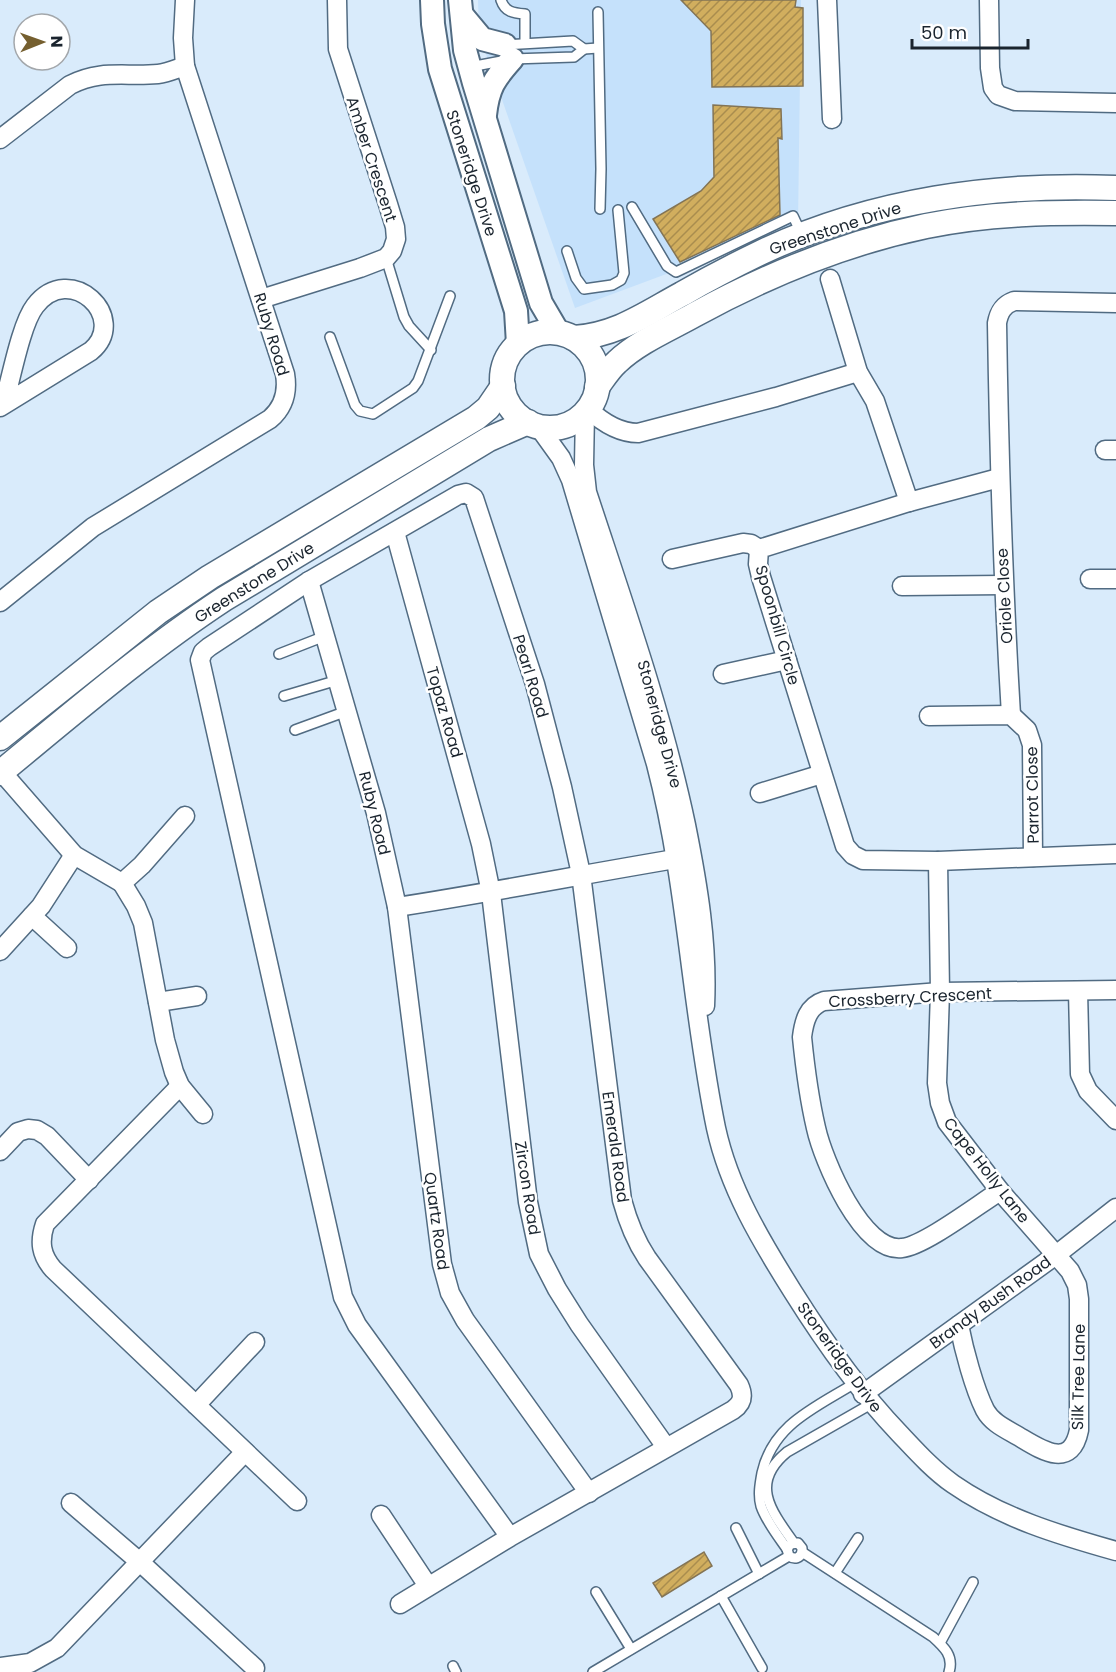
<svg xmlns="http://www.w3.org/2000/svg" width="1116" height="1672" font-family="Poppins,sans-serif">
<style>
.built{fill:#c5e1fb}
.building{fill:url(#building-hatch);stroke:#837455;stroke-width:1.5}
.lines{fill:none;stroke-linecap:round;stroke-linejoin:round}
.service-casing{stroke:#516b82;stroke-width:12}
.minor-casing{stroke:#516b82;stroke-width:21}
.tertiary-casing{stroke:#516b82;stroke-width:26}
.secondary-casing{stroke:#516b82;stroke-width:27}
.service{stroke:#fff;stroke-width:9}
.minor{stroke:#fff;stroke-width:18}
.tertiary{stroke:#fff;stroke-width:22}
.secondary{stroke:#fff;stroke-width:24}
.labels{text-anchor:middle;stroke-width:5;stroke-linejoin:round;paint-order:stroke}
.street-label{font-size:16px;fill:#1a242e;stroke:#fff}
</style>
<defs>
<pattern id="building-hatch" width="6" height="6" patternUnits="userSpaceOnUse" patternTransform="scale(1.5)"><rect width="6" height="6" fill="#d1ae5e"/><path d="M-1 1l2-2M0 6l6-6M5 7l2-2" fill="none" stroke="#a98d4e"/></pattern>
</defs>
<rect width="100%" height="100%" fill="#d9ebfb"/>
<polygon class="built" points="478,0 801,0 798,225 575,308 479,34"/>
<g class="building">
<polygon points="681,0 796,0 795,7 803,8 803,86 712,87 711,31"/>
<polygon points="713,105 781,109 782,139 778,138 780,215 680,262 653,219 701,191 714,177"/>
<polygon points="704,1552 712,1566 662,1597 653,1583"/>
</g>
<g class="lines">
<defs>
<g id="service">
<path d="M501 0C505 12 513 13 525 14V43"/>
<polyline points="598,12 601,169 600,209"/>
<polyline points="504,45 573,41 584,49 598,48"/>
<polyline points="470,67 512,59 574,57 584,49"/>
<polyline points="632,207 667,266 676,272 793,216 801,233"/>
<polyline points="567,251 576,278 584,289 612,285 621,280 624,273 618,210"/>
<polyline points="386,258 404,317 409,326 431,350"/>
<polyline points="330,337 355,405 360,411 373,414 413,388 418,381 450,296"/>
<polyline points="279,654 325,636"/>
<polyline points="284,696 338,680"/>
<polyline points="295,730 347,711"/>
<polyline points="736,1528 759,1574"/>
<path d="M794 1543C771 1511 749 1483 787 1452L871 1404"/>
<path d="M787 1549C778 1536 766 1521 761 1506 758 1495 760 1484 762 1473 773 1424 815 1408 855 1383"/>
<path d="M802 1552 933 1637C944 1647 954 1656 949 1672"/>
<polyline points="835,1573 858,1538"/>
<polyline points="596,1592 631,1649"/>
<polyline points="721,1596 762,1668"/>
<polyline points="940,1643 973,1582"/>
<polyline points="453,1666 456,1672"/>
<path d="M593 1672 789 1556C795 1560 800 1558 802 1552V1548L798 1543 791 1544 787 1549 789 1556"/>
</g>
<g id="minor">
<polyline points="827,0 832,119"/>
<polyline points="989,0 990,68 993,88 998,95 1015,101 1116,103"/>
<path d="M0 139 70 85C101 69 125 77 158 74 167 73 176 69 185 66"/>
<polyline points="830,279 858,372 875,401 909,502"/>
<polyline points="261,299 360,268 386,258 392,251 396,239 395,227 388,204 338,49 337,0"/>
<path d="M0 407 91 351C130 318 70 260 35 306 21 324 11 379 4 403"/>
<path d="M588 409C602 422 618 433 638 433L776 397 858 372"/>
<path d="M585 412 584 465 587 492C623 602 662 711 686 825 698 885 708 944 705 1006"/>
<path d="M538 426 561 458 571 480 656 764C687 883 691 1007 716 1128 729 1188 761 1241 793 1292 825 1343 858 1390 899 1433 916 1451 933 1470 953 1484 1002 1518 1059 1535 1116 1551"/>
<polyline points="1105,450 1116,450"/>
<polyline points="999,478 909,502 759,549 758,564 761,577 845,846 853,855 863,860 938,861 1116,854"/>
<polyline points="395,532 481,844 491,893 528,1202 539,1254 557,1289 579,1324 666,1447"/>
<polyline points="672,559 743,543 751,544 759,549"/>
<polyline points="1090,579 1116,579"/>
<polyline points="309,581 376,813 397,907 442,1264 450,1293 465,1320 589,1493"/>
<polyline points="902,586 1003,585"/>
<path d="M0 602 93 527 270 419C284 407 288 392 285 374L185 66 183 38 185 0"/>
<polyline points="723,674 787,660"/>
<path d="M1011 715C1003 584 999 454 997 323 999 312 1003 305 1014 301L1116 303"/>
<polyline points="929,716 1011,715 1027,730 1032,745 1033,857"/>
<polyline points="0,770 74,855 122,883"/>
<polyline points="760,793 822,774"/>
<polyline points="185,816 142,865 122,883 136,906 143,923 165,1040 174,1072 180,1086 203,1114"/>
<path d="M938 861 940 992 937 1083 940 1103 947 1122 1000 1191 1070 1271 1077 1285 1079 1299V1430C1071 1471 1040 1449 1018 1436 1006 1429 992 1423 985 1410 974 1388 964 1350 959 1325"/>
<path d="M397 907C494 892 590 873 687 857"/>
<polyline points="32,916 67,948"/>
<polyline points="0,951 41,906 74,855"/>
<polyline points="1078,991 1080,1074 1088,1091 1116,1120"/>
<polyline points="158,1002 197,996"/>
<path d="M180 1086 45 1224C39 1242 41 1255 53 1269L297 1501"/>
<polyline points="0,1151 18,1132 28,1129 37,1130 47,1136 89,1180"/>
<path d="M1000 1191C979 1204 924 1246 902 1248 862 1253 823 1160 816 1128 809 1098 805 1067 802 1037 804 1021 808 1006 824 1001L940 992 1116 990"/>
<polyline points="863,1394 1056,1255 1116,1208"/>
<polyline points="196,1405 255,1342"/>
<polyline points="71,1503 141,1563 255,1668"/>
<polyline points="381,1515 428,1586"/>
<path d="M400 1604 510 1537 733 1410C743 1403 744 1396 739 1385L647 1258C635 1240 628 1222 622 1200L581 874 562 787 535 684 474 498 466 493 458 495 309 581 209 647 203 652 200 660 343 1297 357 1325 510 1537"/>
<polyline points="0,1667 30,1663 57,1648 245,1452"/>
</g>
<g id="tertiary">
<polyline points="432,0 433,24 440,69 516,311 518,344"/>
<polyline points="460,0 465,50 474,83 541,303 558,332"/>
<polyline points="462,15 482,39 505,45"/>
<path d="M485 115C488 88 494 79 512 59"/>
</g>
<g id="secondary">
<circle cx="550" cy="380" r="48"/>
<path d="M574 338C617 335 645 314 682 294 708 279 735 265 762 252 872 200 996 183 1116 188"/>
<path d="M597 387C603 379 609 369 617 362 638 342 669 329 694 315 767 275 845 243 926 226 988 213 1053 212 1116 213"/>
<polyline points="0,738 158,612 210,577 476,418 488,408 503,386"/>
<path d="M0 773C73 713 145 651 224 599L489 439 528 422"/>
</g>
</defs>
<use href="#service" class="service-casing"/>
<use href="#minor" class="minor-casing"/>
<use href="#tertiary" class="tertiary-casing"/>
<use href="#secondary" class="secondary-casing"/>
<use href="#service" class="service"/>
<use href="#minor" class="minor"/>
<use href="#tertiary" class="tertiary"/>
<use href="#secondary" class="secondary"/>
</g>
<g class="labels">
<g class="street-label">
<text transform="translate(372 159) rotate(72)" y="6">Amber Crescent</text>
<text transform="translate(472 173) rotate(72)" y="6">Stoneridge Drive</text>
<text transform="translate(835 228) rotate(-18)" y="6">Greenstone Drive</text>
<text transform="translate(272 334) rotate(73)" y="6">Ruby Road</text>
<text transform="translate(254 582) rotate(-32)" y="6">Greenstone Drive</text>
<text transform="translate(1004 596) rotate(-93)" y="6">Oriole Close</text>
<text transform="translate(778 625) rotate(74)" y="6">Spoonbill Circle</text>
<text transform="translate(531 676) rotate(73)" y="6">Pearl Road</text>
<text transform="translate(445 712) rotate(74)" y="6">Topaz Road</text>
<text transform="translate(660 724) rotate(75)" y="6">Stoneridge Drive</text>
<text transform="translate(1032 795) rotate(-91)" y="6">Parrot Close</text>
<text transform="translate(375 813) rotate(76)" y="6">Ruby Road</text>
<text transform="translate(910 997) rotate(-3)" y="6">Crossberry Crescent</text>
<text transform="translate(616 1147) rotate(82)" y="6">Emerald Road</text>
<text transform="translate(987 1170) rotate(52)" y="6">Cape Holly Lane</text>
<text transform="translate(528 1188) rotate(81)" y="6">Zircon Road</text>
<text transform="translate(437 1221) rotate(82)" y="6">Quartz Road</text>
<text transform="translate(990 1302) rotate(-36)" y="6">Brandy Bush Road</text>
<text transform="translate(840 1357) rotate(54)" y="6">Stoneridge Drive</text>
<text transform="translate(1078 1377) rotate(-89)" y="6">Silk Tree Lane</text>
</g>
</g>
<g transform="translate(42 42) rotate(89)"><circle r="28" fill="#ffffff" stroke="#a3a7ab" stroke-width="1.5"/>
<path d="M0-4.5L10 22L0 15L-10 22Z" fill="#755f2f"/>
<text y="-9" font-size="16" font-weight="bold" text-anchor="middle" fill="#1a242e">N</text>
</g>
<path d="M912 39v9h116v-9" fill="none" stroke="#1a242e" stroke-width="3"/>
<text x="921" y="39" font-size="18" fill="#1a242e" stroke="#ffffff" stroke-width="4.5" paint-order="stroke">50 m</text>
</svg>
